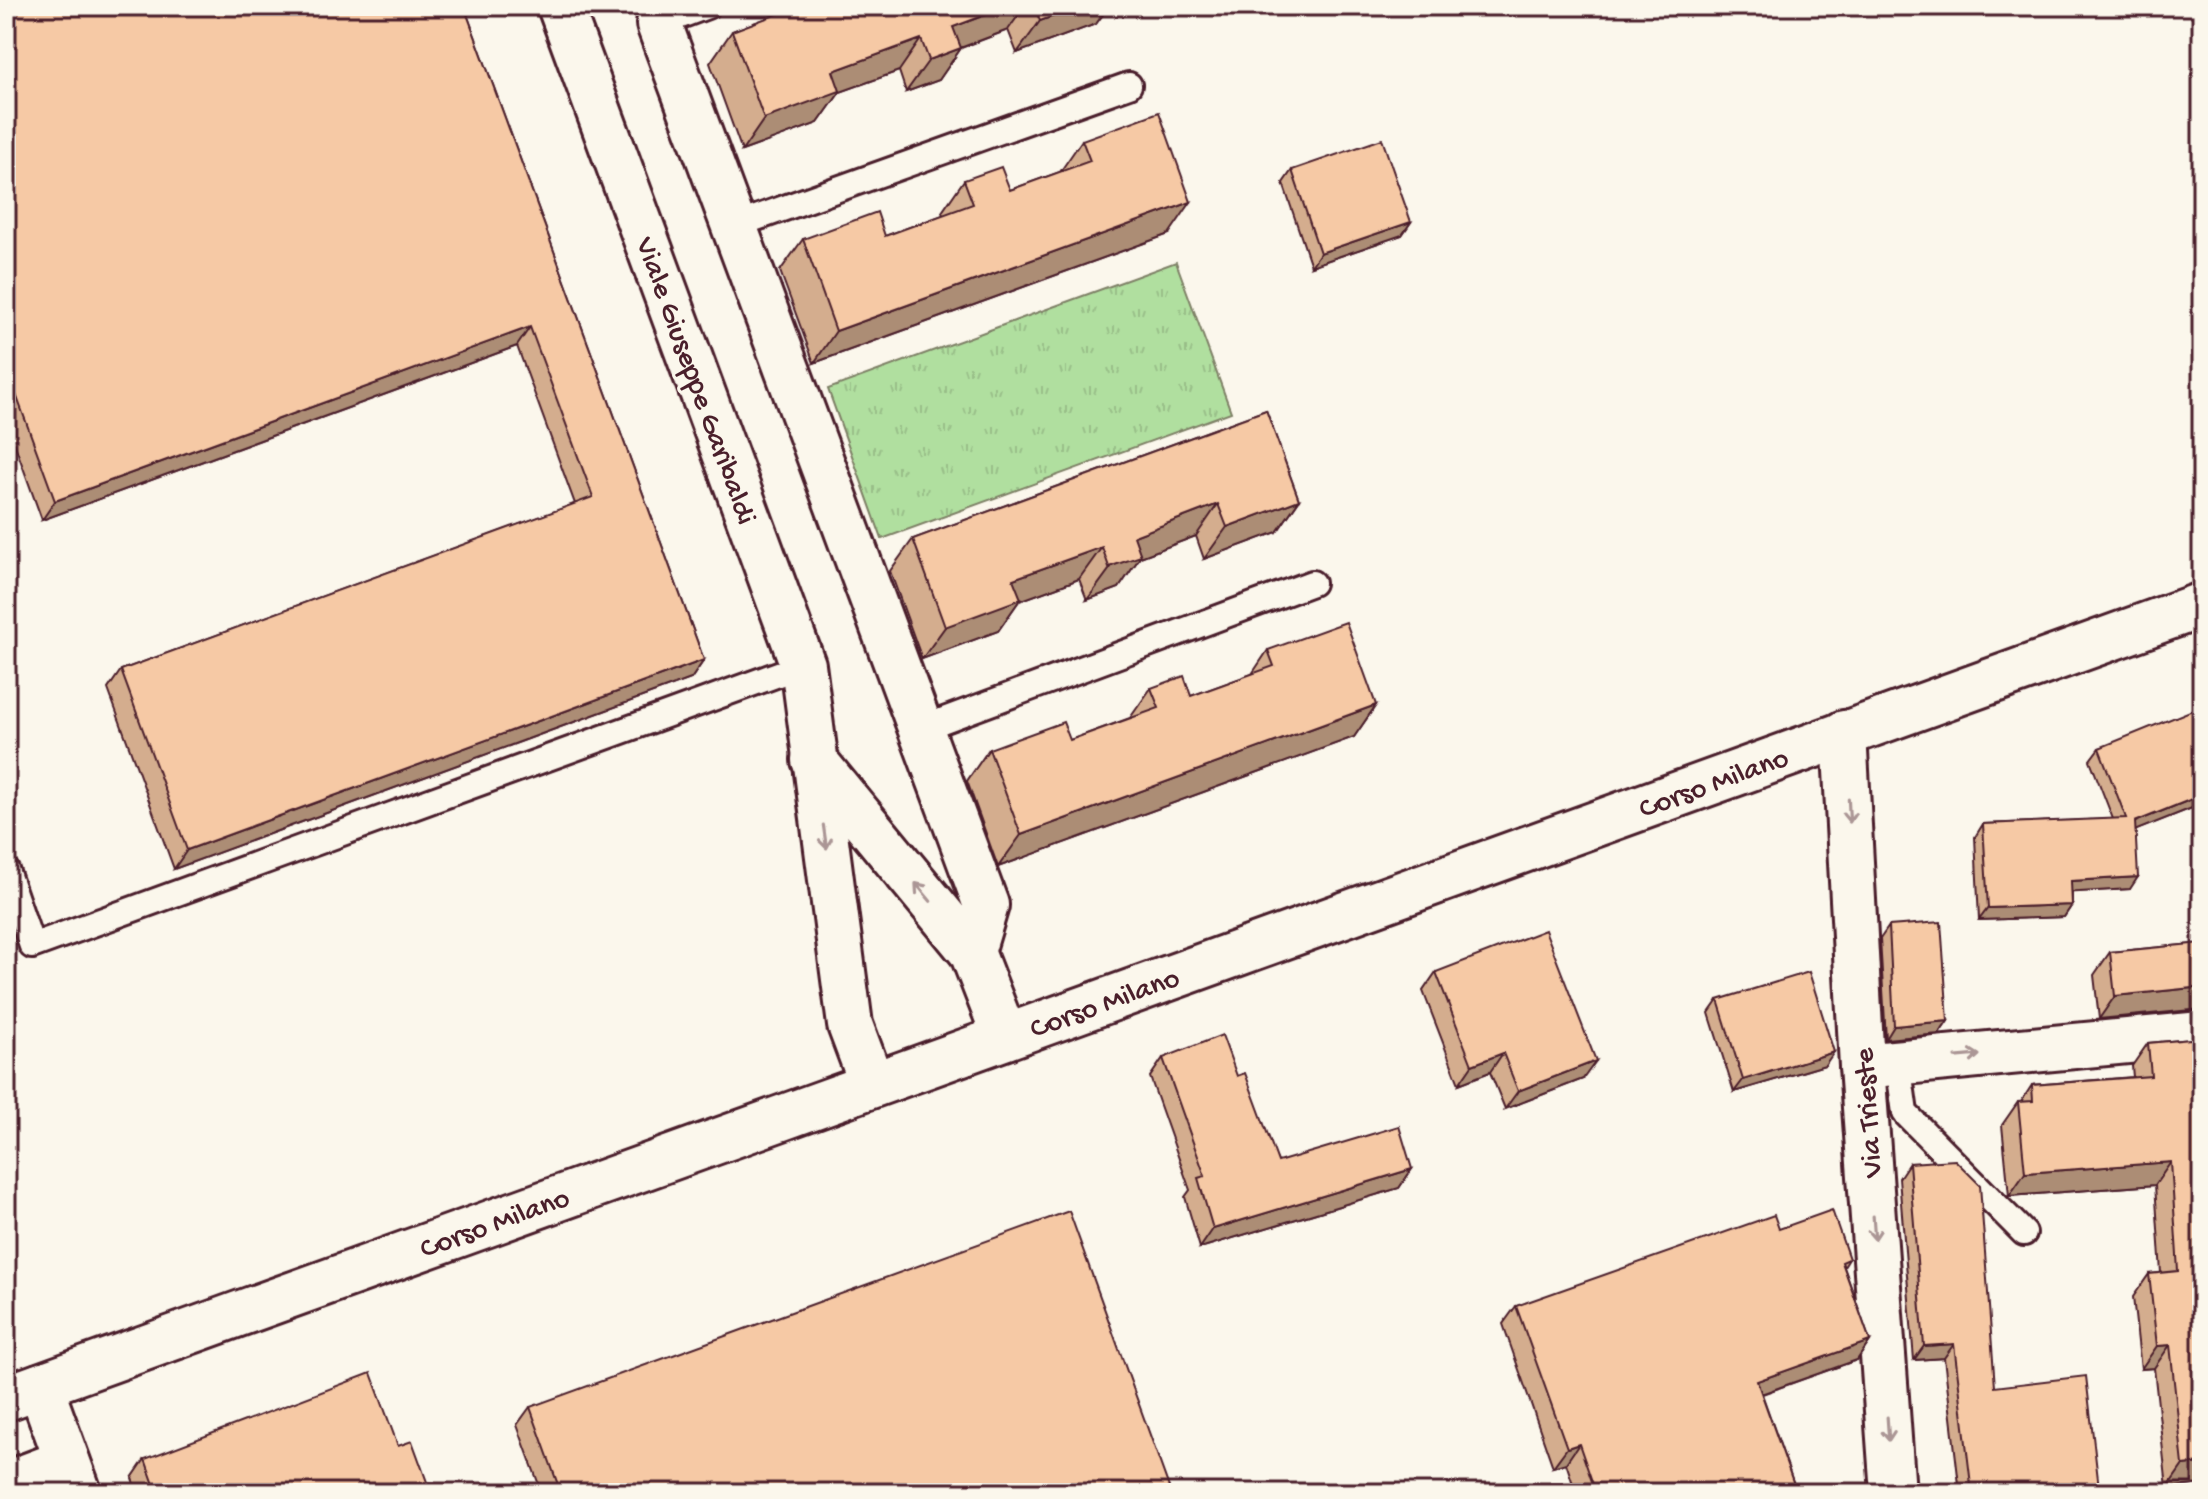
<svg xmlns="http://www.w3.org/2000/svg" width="2208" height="1499" font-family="'Gochi Hand',sans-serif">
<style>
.grass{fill:url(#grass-tufts);stroke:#7d7f65;stroke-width:2}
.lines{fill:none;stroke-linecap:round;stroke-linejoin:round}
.lane-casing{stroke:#4a1f2b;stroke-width:30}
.street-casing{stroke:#4a1f2b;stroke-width:50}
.secondary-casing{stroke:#4a1f2b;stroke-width:50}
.lane{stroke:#fbf7ec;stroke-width:24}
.street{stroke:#fbf7ec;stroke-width:44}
.secondary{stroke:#fbf7ec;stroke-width:44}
.wall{fill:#d4ad8e;stroke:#4a1f2b;stroke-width:2}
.shaded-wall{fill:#ac8d74;stroke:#4a1f2b;stroke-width:2}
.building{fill:#f6c9a5;stroke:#4a1f2b;stroke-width:2}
.oneway{stroke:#ab9695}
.labels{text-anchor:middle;stroke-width:6;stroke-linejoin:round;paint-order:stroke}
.street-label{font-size:30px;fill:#4a1f2b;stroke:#fbf7ec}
</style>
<defs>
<pattern id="grass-tufts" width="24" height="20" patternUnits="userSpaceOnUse" patternTransform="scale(2)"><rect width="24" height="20" fill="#b0df9f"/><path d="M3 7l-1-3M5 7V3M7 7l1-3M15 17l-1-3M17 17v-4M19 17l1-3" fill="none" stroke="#99bf89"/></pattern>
</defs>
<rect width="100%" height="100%" fill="#fbf7ec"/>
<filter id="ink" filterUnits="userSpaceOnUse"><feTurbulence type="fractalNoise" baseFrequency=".0125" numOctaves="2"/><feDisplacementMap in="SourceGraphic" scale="16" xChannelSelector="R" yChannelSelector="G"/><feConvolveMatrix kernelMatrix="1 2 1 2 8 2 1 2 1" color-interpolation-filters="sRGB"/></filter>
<g filter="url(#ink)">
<polygon class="grass" points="1176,262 1231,412 882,539 828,389"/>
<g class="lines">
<defs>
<g id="lane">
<polyline points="659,24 707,6"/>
<polyline points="734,226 1129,85"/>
<polyline points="920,729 1312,583"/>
<polyline points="6,870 32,946 803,665"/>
<polyline points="1898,1062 1905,1113 2024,1233"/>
</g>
<g id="street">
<polyline points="560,6 803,665 850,1025 872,1084"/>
<polyline points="659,24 986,905 972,952"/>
<polyline points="1844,733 1862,1066 1893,1493"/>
<polyline points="814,760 972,952 1005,1037"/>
<polyline points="1862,1066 2202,1034"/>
<polyline points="40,1386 79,1493"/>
<polyline points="6,1484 67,1461"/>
</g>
<polyline id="secondary" points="6,1398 2202,605"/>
</defs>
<use href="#lane" class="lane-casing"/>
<use href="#street" class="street-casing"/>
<use href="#secondary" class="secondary-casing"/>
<use href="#lane" class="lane"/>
<use href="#street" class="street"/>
<use href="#secondary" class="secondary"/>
</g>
<g class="wall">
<polygon points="6,6 464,6 704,660 691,679 174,869 108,689 121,670 575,504 517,346 42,520 6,420"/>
<polygon points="799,6 1109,6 1096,24 1017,53 1008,30 961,48 939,80 906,92 899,71 840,92 818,123 742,151 710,63 732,31"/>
<polygon points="1082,140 1169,234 814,363 780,271 803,239 885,236 943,215 942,212 964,180 1010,190 1060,172"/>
<polygon points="1292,170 1411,222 1402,235 1311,266 1283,183"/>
<polygon points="1266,410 1299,500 1277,532 1204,559 1196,536 1140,557 1119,588 1087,600 1079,579 1019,601 998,631 922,659 890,571 913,539"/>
<polygon points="1268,650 1376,705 1354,737 998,867 967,781 989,749 1070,740 1130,718 1151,688 1191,696 1252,674"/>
<polygon points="2202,727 2202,804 2136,830 2130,889 2072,892 2072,905 2064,917 1979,920 1975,837 1983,824 2113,819 2090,760 2099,748"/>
<polygon points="1889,926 1948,1021 1939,1034 1886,1039 1880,939"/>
<polygon points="2202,943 2202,1009 2099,1019 2094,975 2110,952"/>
<polygon points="1436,972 1583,1079 1505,1109 1490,1072 1459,1084 1423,991"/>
<polygon points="1718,1000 1825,1065 1734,1092 1709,1013"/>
<polygon points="2202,1038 2202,1484 2167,1488 2154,1368 2141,1369 2133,1297 2149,1274 2161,1273 2155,1185 2009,1196 2002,1125 2018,1102 2021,1102 2032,1085 2133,1077 2132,1066 2148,1043"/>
<polygon points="1163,1058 1237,1076 1278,1162 1412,1169 1399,1188 1200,1248 1185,1197 1190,1190 1150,1077"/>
<polygon points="1909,1163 1995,1387 2099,1488 2096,1493 1960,1493 1944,1358 1914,1360 1899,1178"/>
<polygon points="1779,1229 1849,1259 1844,1267 1870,1341 1857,1360 1762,1394 1797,1493 1576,1493 1566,1463 1553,1467 1503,1324 1516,1306"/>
<polygon points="530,1407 1171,1493 542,1493 517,1425"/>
<polygon points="398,1446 431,1493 137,1493 132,1478 145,1459"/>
</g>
<g class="shaded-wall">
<polygon points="1009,6 1025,6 1008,30 931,59 953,27"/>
<polygon points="1081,6 1109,6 1096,24 1017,53 1040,21"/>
<polygon points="921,39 899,71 840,92 818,123 742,151 764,119 833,71"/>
<polygon points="961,48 939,80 906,92 929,60"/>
<polygon points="1191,202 1169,234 814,363 836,331"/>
<polygon points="1411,222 1402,235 1311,266 1320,253"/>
<polygon points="530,327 517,346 42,520 55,501"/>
<polygon points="1299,500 1277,532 1204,559 1227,527"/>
<polygon points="1218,504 1196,536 1140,557 1119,588 1087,600 1134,536"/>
<polygon points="1102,547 1079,579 1019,601 998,631 922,659 945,627 1013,579"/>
<polygon points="704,660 691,679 174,869 187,850"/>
<polygon points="1376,705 1354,737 998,867 1021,835"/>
<polygon points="2202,795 2202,804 2127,834 2135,822"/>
<polygon points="2138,877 2130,889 2063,893 2071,881"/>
<polygon points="2072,905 2064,917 1979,920 1988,908"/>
<polygon points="2202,987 2202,1009 2099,1019 2115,996"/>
<polygon points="1948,1021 1939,1034 1886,1039 1894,1026"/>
<polygon points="1834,1052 1825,1065 1734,1092 1743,1080"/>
<polygon points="1503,1053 1490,1072 1459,1084 1472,1065"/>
<polygon points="1596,1061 1583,1079 1505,1109 1518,1091"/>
<polygon points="2171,1162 2155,1185 2009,1196 2025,1173"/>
<polygon points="1412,1169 1399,1188 1200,1248 1213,1229"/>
<polygon points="1870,1341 1857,1360 1744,1400 1757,1381"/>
<polygon points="1954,1344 1944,1358 1914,1360 1924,1346"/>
<polygon points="2170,1345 2154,1368 2141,1369 2157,1346"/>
<polygon points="1579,1444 1566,1463 1553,1467 1567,1448"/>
<polygon points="2202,1463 2202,1484 2167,1488 2183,1465"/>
<polygon points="369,1486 364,1493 350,1493"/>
<polygon points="2099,1488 2096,1493 2075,1493 2076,1490"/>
</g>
<g class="building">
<polygon points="6,6 464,6 704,660 187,850 121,670 593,497 530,327 55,501 6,367"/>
<polygon points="799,6 1009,6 953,27 961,48 929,60 921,39 833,71 840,91 764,119 732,31"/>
<polygon points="1034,6 1081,6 1040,21"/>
<polygon points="1159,112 1191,202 836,331 803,239 877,212 885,236 973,204 964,180 1001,167 1010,190 1090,161 1082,140"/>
<polygon points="1382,139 1411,222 1320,253 1292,170"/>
<polygon points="1266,410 1299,500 1227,527 1218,504 1134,536 1141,556 1109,567 1102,547 1013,579 1021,599 945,627 913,539"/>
<polygon points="1346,622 1376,705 1021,835 989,749 1063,722 1070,740 1159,708 1151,688 1184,676 1191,696 1274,666 1268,650"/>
<polygon points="2195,709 2202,727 2202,795 2135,822 2138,877 2071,881 2072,905 1988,908 1983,824 2126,818 2099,748"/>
<polygon points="1941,922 1948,1021 1894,1026 1889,926"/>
<polygon points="1545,930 1596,1061 1518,1091 1503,1053 1472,1065 1436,972"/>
<polygon points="2202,943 2202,987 2115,996 2110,952"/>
<polygon points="1809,972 1834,1052 1743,1080 1718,1000"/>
<polygon points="1222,1035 1237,1076 1245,1073 1278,1162 1399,1126 1412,1169 1213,1229 1198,1178 1205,1176 1163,1058"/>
<polygon points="2202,1038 2202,1463 2183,1465 2170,1345 2157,1346 2149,1274 2178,1271 2171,1162 2025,1173 2018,1102 2033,1101 2032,1085 2151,1076 2148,1043"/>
<polygon points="1955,1160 1980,1185 1995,1387 2086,1376 2099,1488 2076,1490 2077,1493 1972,1493 1954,1344 1924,1346 1909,1163"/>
<polygon points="1832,1210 1849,1259 1842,1262 1870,1341 1757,1381 1797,1493 1596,1493 1579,1444 1567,1448 1516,1306 1774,1215 1779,1229"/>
<polygon points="1069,1211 1171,1493 561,1493 530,1407"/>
<polygon points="371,1373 398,1446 412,1441 431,1493 372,1493 369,1486 350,1493 157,1493 145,1459"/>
</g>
<defs><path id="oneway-shaft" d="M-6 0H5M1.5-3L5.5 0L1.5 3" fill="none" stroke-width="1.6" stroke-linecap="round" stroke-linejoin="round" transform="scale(2)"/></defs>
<g class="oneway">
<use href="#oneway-shaft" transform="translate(1849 811) rotate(87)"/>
<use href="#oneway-shaft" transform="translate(825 837) rotate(82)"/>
<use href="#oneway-shaft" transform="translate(923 892) rotate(-130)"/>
<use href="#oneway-shaft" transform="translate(1968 1056) rotate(-5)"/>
<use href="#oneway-shaft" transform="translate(1874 1228) rotate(86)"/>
<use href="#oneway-shaft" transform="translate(1888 1429) rotate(86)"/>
</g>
</g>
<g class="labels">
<g class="street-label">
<text transform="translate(698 380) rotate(70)" y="10">Viale Giuseppe Garibaldi</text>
<text transform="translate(1713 781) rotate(-20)" y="10">Corso Milano</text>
<text transform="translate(1104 1001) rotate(-20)" y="10">Corso Milano</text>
<text transform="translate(1866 1113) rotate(-94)" y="10">Via Trieste</text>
<text transform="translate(494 1221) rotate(-20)" y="10">Corso Milano</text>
</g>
</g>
<rect width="2208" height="1499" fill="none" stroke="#fbf7ec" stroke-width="32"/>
<rect x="16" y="16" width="2176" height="1467" fill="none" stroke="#4a1f2b" stroke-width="3" filter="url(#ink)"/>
</svg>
